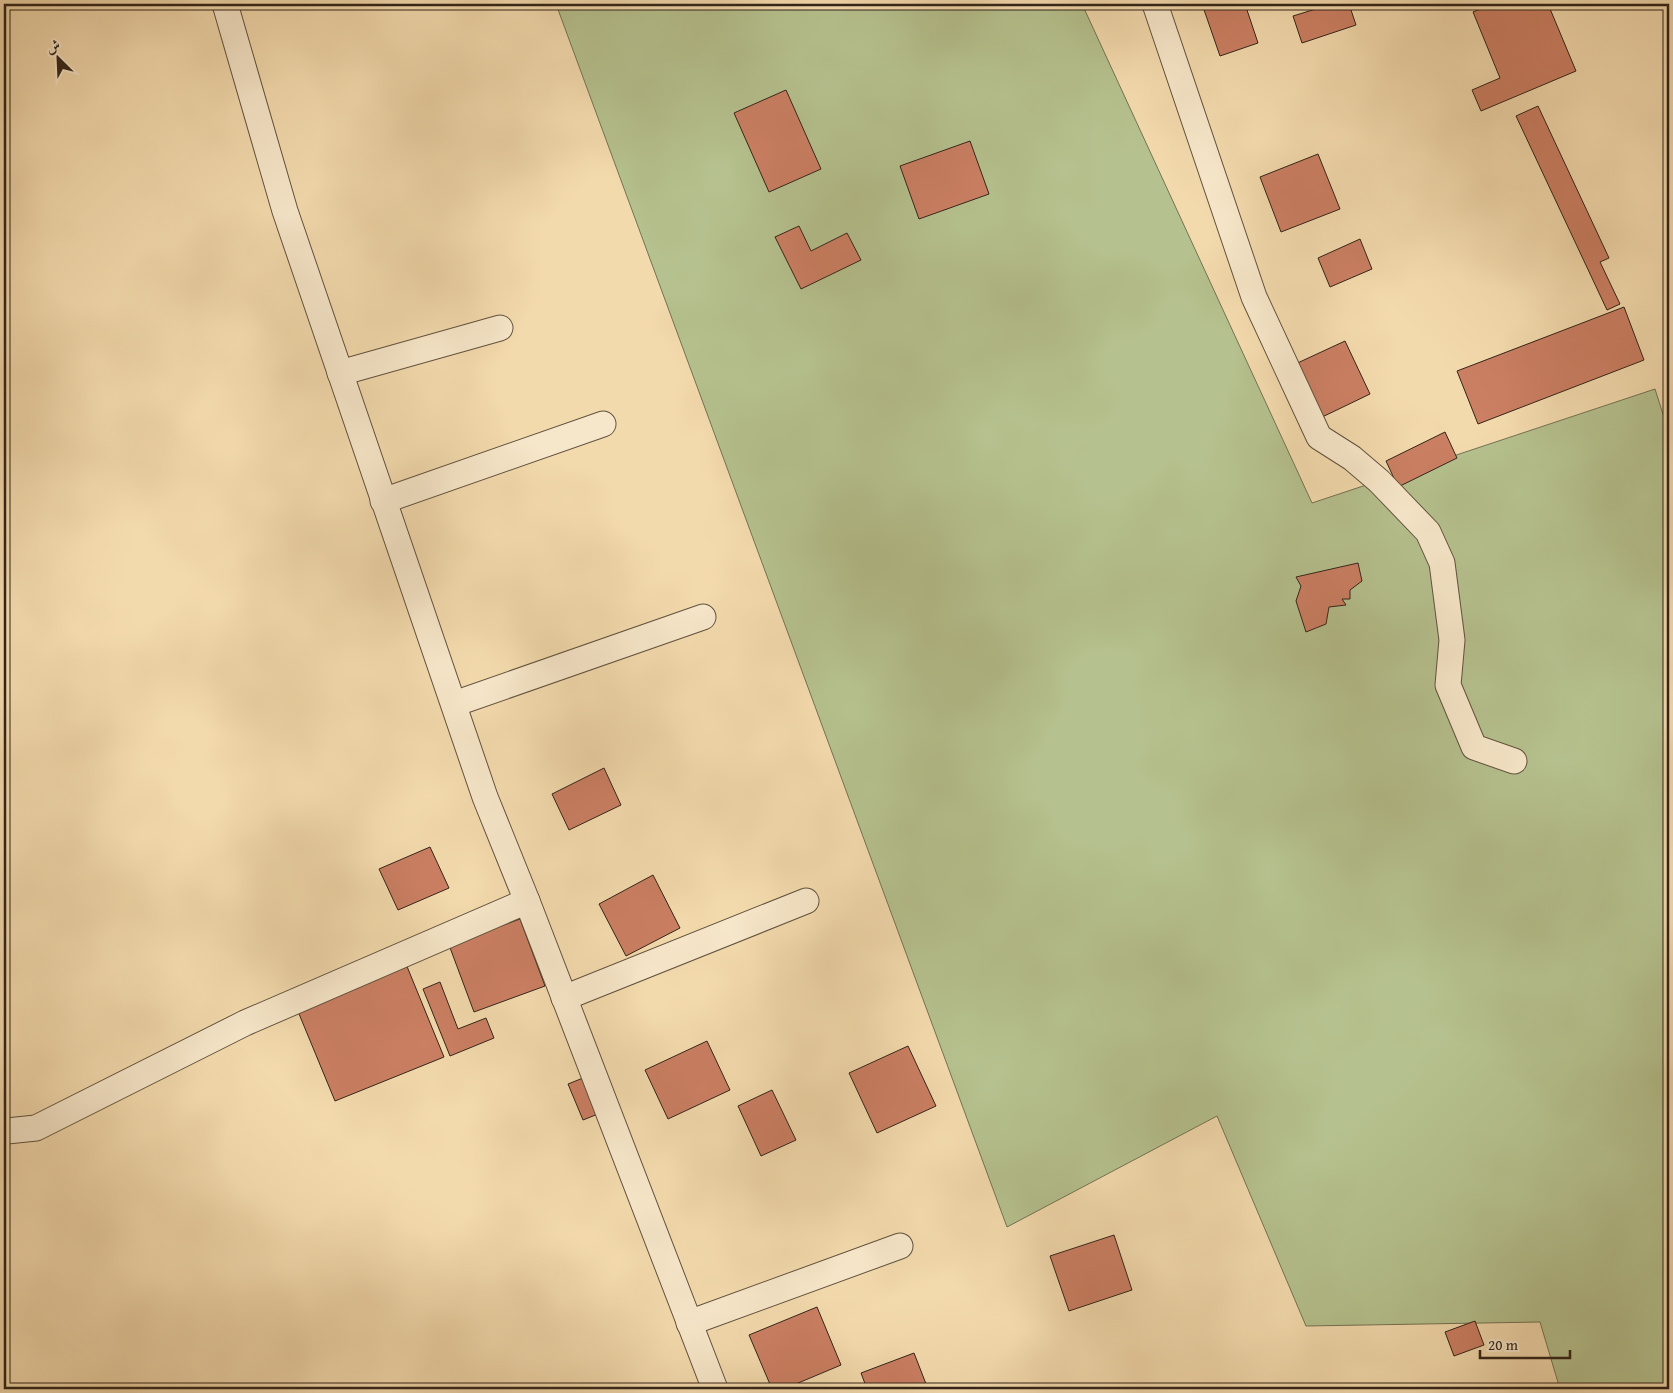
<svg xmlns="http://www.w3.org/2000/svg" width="1673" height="1393" font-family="'Gentium Book Plus',Amiri,serif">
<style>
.green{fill:#b5c18e;stroke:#747254}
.building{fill:#cb7f63;stroke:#322419}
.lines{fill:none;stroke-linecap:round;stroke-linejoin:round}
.minor-casing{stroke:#62523e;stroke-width:27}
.minor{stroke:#f7e7ca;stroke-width:25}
</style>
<rect width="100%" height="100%" fill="#f3daad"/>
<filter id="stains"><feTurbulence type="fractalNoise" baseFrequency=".004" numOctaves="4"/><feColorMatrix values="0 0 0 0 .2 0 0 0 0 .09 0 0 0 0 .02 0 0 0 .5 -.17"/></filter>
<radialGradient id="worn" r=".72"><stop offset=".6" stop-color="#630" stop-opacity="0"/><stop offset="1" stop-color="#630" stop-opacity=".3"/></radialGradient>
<polygon class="green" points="556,4 1082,4 1312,503 1655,389 1669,433 1669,1389 1560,1389 1540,1322 1306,1326 1217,1116 1007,1227"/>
<g class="building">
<polygon points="1202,4 1245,4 1258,43 1220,56"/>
<polygon points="1332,4 1349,4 1356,25 1302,43 1293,16"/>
<polygon points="1493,4 1548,4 1576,71 1481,111 1472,90 1500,78 1473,12"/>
<polygon points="786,90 821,169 769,192 734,113"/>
<polygon points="1538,106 1609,258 1600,262 1620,304 1607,310 1516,116"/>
<polygon points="970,141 989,194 919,219 900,166"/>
<polygon points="1318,154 1340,209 1281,232 1260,177"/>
<polygon points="799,226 811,251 847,233 861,260 801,289 775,237"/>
<polygon points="1360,239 1372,269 1330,287 1318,258"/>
<polygon points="1624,307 1644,360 1478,424 1457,371"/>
<polygon points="1345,341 1370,394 1316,420 1291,366"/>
<polygon points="1445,432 1457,458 1398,487 1386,461"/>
<polygon points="1358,563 1362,581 1350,590 1350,599 1342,599 1346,605 1329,607 1326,624 1306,632 1296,601 1301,586 1296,577"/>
<polygon points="604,768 621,805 569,830 552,794"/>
<polygon points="430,847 449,888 398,910 379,869"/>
<polygon points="653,875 680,928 626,956 599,904"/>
<polygon points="520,919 545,986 474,1012 449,945"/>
<polygon points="406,964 444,1057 335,1101 297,1009"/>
<polygon points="440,982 458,1029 486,1018 494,1038 450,1056 423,989"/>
<polygon points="707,1041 730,1090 668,1119 645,1070"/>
<polygon points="908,1046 936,1106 877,1133 849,1073"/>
<polygon points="588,1076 603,1112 583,1120 568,1084"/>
<polygon points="772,1090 796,1140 761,1156 738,1106"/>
<polygon points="1114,1235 1132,1290 1069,1311 1050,1256"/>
<polygon points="817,1307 841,1365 784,1389 772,1389 749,1335"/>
<polygon points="1475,1321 1484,1345 1454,1356 1445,1332"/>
<polygon points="914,1353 928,1389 867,1389 861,1373"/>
</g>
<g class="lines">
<defs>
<g id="minor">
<polyline points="225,4 285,211 485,797 527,901 715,1389"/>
<polyline points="1155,4 1254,297 1319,437 1352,458 1379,481 1428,532 1442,563 1452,640 1448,685 1474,747 1514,761"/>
<polyline points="340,373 500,328"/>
<polyline points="383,501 603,424"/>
<polyline points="454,704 703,617"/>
<polyline points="564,998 806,901"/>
<polyline points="4,1130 7,1131 36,1128 245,1023 527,901"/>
<polyline points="689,1323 900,1246"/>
</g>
</defs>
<use href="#minor" class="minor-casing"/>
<use href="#minor" class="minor"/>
</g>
<rect width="1673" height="1393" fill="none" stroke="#f3daad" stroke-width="20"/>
<rect x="5" y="5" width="1663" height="1383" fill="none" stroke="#322419" stroke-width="2.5"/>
<rect x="10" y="10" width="1653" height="1373" fill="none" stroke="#322419"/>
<g transform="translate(58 58) rotate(336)" stroke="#f7e7ca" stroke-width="4" paint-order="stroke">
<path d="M0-4L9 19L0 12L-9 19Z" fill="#322419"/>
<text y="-8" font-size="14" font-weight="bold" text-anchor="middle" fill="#322419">ش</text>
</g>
<path d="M1480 1350v8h90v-8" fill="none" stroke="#322419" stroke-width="2.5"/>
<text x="1488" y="1350" font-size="15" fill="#322419" stroke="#f7e7ca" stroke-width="4" paint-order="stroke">20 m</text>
<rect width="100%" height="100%" filter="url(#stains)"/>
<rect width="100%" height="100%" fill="url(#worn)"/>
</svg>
